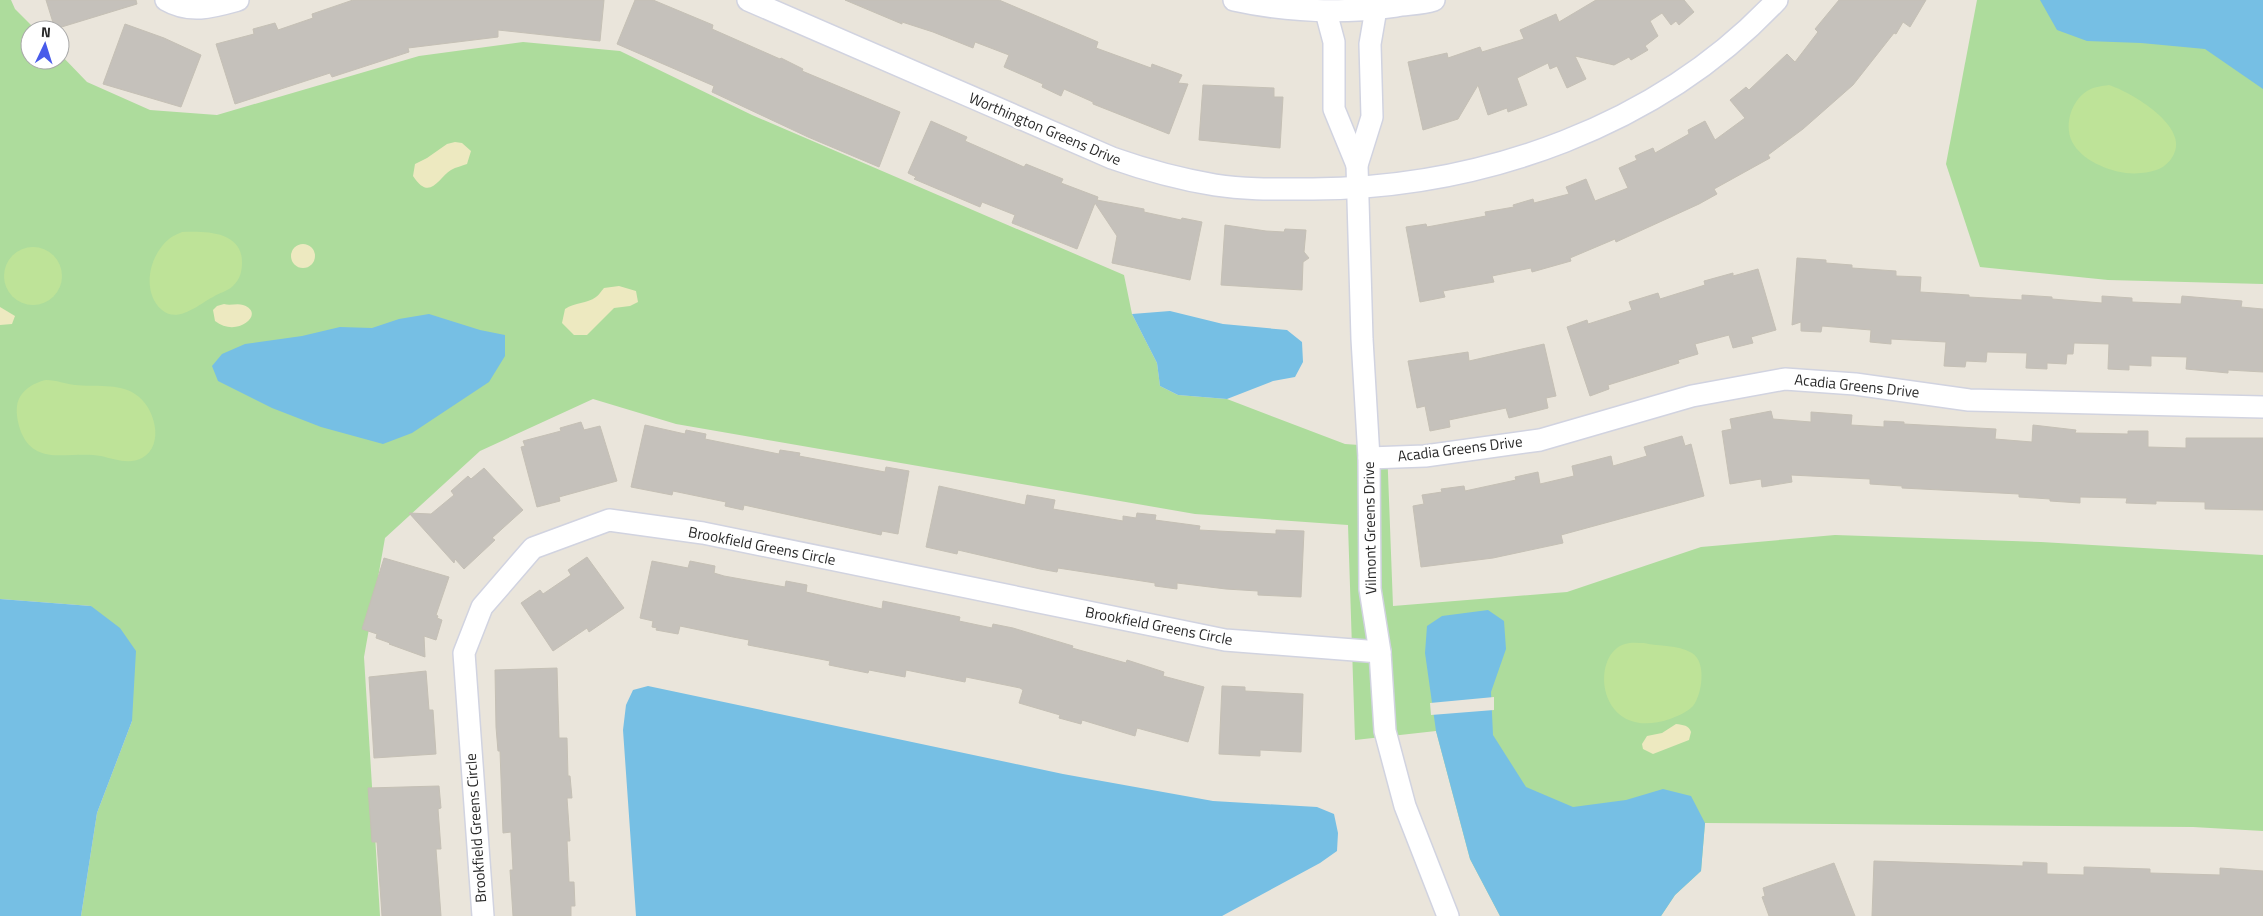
<svg xmlns="http://www.w3.org/2000/svg" width="2263" height="916" font-family="'Titillium Web',sans-serif">
<style>
.green{fill:#addc9c}
.sand{fill:#ede9c0}
.pitch{fill:#bee398}
.water{fill:#76bfe4}
.pier{fill:#eae5db}
.building{fill:#c5c1bb;stroke:#c5c0b5}
.lines{fill:none;stroke-linecap:round;stroke-linejoin:round}
.street-casing{stroke:#d1d3e0;stroke-width:24}
.street{stroke:#fff;stroke-width:21}
.labels{text-anchor:middle;stroke-width:5;stroke-linejoin:round;paint-order:stroke}
.street-label{font-size:15px;fill:#292929;stroke:#fff}
</style>
<rect width="100%" height="100%" fill="#eae5db"/>
<g class="green">
<polygon points="0,0 11,0 15,9 36,30 30,30 30,60 60,60 60,54 87,82 150,110 217,115 419,56 523,42 620,51 752,115 1124,275 1132,314 1157,363 1160,386 1178,395 1227,399 1345,444 1387,447 1393,606 1567,592 1701,547 1835,535 2041,542 2263,555 2263,831 2193,827 1705,823 1701,871 1675,895 1661,916 1500,916 1470,859 1436,731 1355,740 1348,525 1195,514 676,424 593,399 480,451 385,538 364,657 380,916 81,916 97,813 132,721 91,606 0,599"/>
<polygon points="1977,0 2263,0 2263,284 2108,280 1980,267 1946,164"/>
</g>
<g class="sand">
<path d="M455 142 462 143 471 151 467 164C462 166 456 167 451 170 438 178 430 202 413 176L415 164 427 158 447 144Z"/>
<circle cx="303" cy="256" r="12"/>
<path d="M619 286 636 291 638 302 630 306 614 308 587 335H574L562 323 565 309C575 302 587 304 596 297 599 295 601 291 604 288Z"/>
<path d="M224 304C230 306 237 303 243 305 267 313 237 339 215 321L213 310 217 306Z"/>
<polygon points="0,307 15,316 12,324 0,325"/>
<path d="M1676 724C1683 725 1689 725 1691 732L1689 740 1653 754 1643 749 1642 744 1647 736 1662 733Z"/>
</g>
<g class="pitch">
<path d="M2109 85C2131 92 2191 127 2173 156 2166 168 2155 172 2141 173 2120 176 2086 164 2074 145 2063 128 2070 102 2087 91 2093 87 2102 86 2109 85Z"/>
<path d="M182 232C205 231 242 231 242 262 242 272 240 279 233 286 228 291 219 293 213 297 199 304 178 324 162 310 141 292 149 255 169 239 172 236 178 234 182 232Z"/>
<circle cx="33" cy="276" r="29"/>
<path d="M46 380C57 380 65 384 75 385 94 387 119 383 135 394 154 405 166 445 142 458 129 465 114 459 101 456 71 450 36 468 21 432 18 423 16 415 17 406 19 391 33 383 46 380Z"/>
<path d="M1644 643C1660 647 1677 644 1692 653 1707 662 1702 695 1693 706 1687 712 1678 716 1670 719 1597 744 1589 654 1625 644 1631 642 1638 643 1644 643Z"/>
</g>
<g class="water">
<polygon points="2040,0 2263,0 2263,89 2205,49 2141,43 2087,41 2057,30"/>
<polygon points="1170,311 1223,324 1287,330 1302,342 1303,362 1295,377 1273,381 1227,399 1178,395 1160,386 1157,363 1132,314"/>
<polygon points="429,314 480,330 505,335 505,356 489,382 412,433 383,444 321,427 272,408 218,381 212,366 222,354 245,344 302,336 340,327 372,328 399,319"/>
<polygon points="0,599 91,606 120,628 136,651 132,721 97,813 81,916 0,916"/>
<polygon points="1488,610 1504,621 1506,649 1491,692 1493,735 1526,787 1573,807 1626,800 1663,789 1691,796 1705,823 1701,871 1675,895 1661,916 1500,916 1470,859 1436,731 1425,653 1427,626 1442,616"/>
<polygon points="648,686 1063,774 1213,801 1317,807 1334,814 1338,833 1337,851 1320,863 1222,916 636,916 623,730 626,705 633,690"/>
</g>
<polygon class="pier" points="1494,697 1494,710 1431,715 1430,703"/>
<g class="building">
<polygon points="46,0 136,0 137,4 55,29"/>
<polygon points="353,0 604,0 600,41 498,30 498,37 408,48 409,52 332,77 330,73 235,104 216,44 254,34 253,29 275,23 278,30 313,18 312,14"/>
<polygon points="635,0 653,0 713,25 712,29 780,59 781,58 803,69 802,71 900,112 879,167 808,137 712,92 714,86 617,44"/>
<polygon points="845,0 999,0 1098,42 1096,48 1151,68 1152,64 1182,75 1178,83 1188,84 1169,134 1093,104 1093,102 1064,89 1061,96 1042,87 1043,84 1004,67 1009,55 975,42 973,48 933,32 902,22 902,24"/>
<polygon points="1596,0 1684,0 1694,12 1679,25 1676,21 1671,25 1662,13 1650,21 1658,36 1645,46 1648,50 1631,60 1629,57 1614,65 1575,56 1586,79 1567,88 1557,66 1550,69 1548,63 1517,78 1527,105 1508,112 1507,108 1488,115 1478,85 1458,119 1423,130 1408,62 1447,53 1448,58 1480,47 1482,52 1524,39 1520,30 1556,14 1559,22"/>
<polygon points="1839,0 1926,0 1910,27 1903,22 1896,34 1894,33 1853,85 1803,129 1768,155 1770,158 1714,189 1717,194 1699,204 1616,242 1615,239 1570,258 1571,261 1532,272 1531,268 1492,276 1494,282 1443,291 1445,297 1420,302 1406,227 1426,224 1427,227 1486,216 1485,212 1514,207 1513,205 1533,199 1534,203 1569,194 1566,187 1586,179 1595,201 1628,188 1619,168 1637,160 1635,156 1653,148 1655,153 1689,134 1688,130 1705,121 1715,140 1745,118 1730,100 1746,87 1749,90 1787,54 1795,62 1818,32 1815,29"/>
<polygon points="125,24 164,38 201,55 181,107 103,84"/>
<polygon points="1203,85 1274,88 1274,97 1283,97 1280,148 1199,140"/>
<polygon points="931,121 967,137 965,141 1024,167 1026,164 1063,179 1061,183 1098,197 1097,200 1144,209 1144,212 1181,220 1182,218 1202,222 1190,280 1112,263 1117,236 1095,203 1077,249 1012,223 1015,215 982,202 980,207 914,179 916,177 908,173"/>
<polygon points="1225,225 1266,231 1284,232 1285,229 1306,230 1304,252 1309,258 1303,262 1302,290 1221,285"/>
<polygon points="1797,258 1826,260 1826,263 1852,265 1852,268 1896,271 1896,276 1921,277 1920,292 1969,295 1969,297 2022,300 2022,295 2052,297 2052,299 2102,303 2102,296 2132,298 2132,302 2181,304 2182,296 2242,301 2241,307 2263,309 2263,372 2228,370 2228,373 2186,369 2187,357 2151,356 2151,366 2129,365 2129,370 2108,369 2109,344 2074,343 2073,354 2067,354 2066,364 2047,363 2047,369 2026,368 2027,353 1987,352 1986,362 1966,361 1965,367 1944,366 1946,342 1891,339 1891,344 1870,342 1871,330 1822,326 1821,332 1801,331 1801,322 1792,325"/>
<polygon points="1758,269 1776,330 1751,337 1753,343 1733,348 1729,335 1695,344 1698,354 1678,360 1679,363 1608,385 1609,389 1590,396 1567,327 1587,320 1588,324 1632,310 1629,302 1658,293 1660,299 1705,285 1704,281 1733,273 1733,276"/>
<polygon points="1544,344 1556,396 1546,398 1548,408 1509,418 1506,408 1449,420 1450,427 1430,431 1425,406 1417,408 1408,361 1468,352 1469,361"/>
<polygon points="1771,411 1773,419 1811,422 1811,412 1852,415 1851,425 1884,427 1884,421 1904,422 1904,424 1996,429 1995,439 2032,442 2033,425 2076,430 2075,433 2128,434 2128,431 2148,431 2148,447 2186,448 2186,438 2263,438 2263,510 2205,509 2205,502 2156,501 2156,504 2126,503 2127,498 2080,497 2080,503 2050,501 2050,499 2019,497 2019,494 1902,488 1902,486 1870,484 1870,479 1791,475 1792,482 1762,487 1761,479 1730,484 1722,431 1732,429 1730,419"/>
<polygon points="581,422 584,430 600,426 617,481 559,497 560,501 537,507 521,447 525,446 523,441 561,431 560,428"/>
<polygon points="645,425 685,434 686,430 706,434 705,439 779,454 780,450 800,453 799,456 885,472 886,467 909,471 898,534 882,531 881,535 744,505 743,510 725,506 726,502 673,491 672,495 631,487"/>
<polygon points="1682,436 1685,446 1691,444 1704,496 1561,535 1563,543 1493,558 1421,567 1413,506 1424,504 1422,495 1442,492 1441,489 1464,486 1465,491 1516,480 1515,477 1538,472 1540,484 1574,476 1572,466 1592,461 1611,456 1613,466 1647,456 1644,447"/>
<polygon points="484,468 523,510 492,538 495,540 464,569 455,559 454,563 409,513 431,514 454,495 451,491 468,476 471,479"/>
<polygon points="939,486 1025,505 1027,495 1055,500 1053,509 1123,521 1123,516 1136,518 1137,513 1156,515 1155,520 1200,526 1199,530 1276,534 1276,530 1304,531 1301,597 1258,595 1258,591 1226,589 1177,583 1177,589 1155,586 1155,583 1058,568 1057,572 1040,569 958,550 957,554 926,547"/>
<polygon points="587,557 624,608 589,632 587,628 553,651 521,603 540,590 543,594 571,575 568,570"/>
<polygon points="384,558 449,577 436,615 438,616 437,618 442,620 436,640 424,636 425,657 389,644 390,643 376,638 377,634 362,629"/>
<polygon points="652,561 688,568 690,561 715,566 714,573 724,576 785,587 786,581 807,585 806,592 882,609 883,601 960,617 959,621 992,628 993,624 1013,628 1073,646 1072,648 1126,663 1127,660 1164,672 1163,676 1204,687 1188,742 1137,728 1135,736 1082,720 1081,724 1059,718 1060,715 1019,703 1023,690 1020,688 966,677 965,682 906,670 905,677 869,670 868,673 829,665 830,661 748,645 749,640 733,637 680,626 678,634 656,630 657,628 652,627 653,621 640,618"/>
<polygon points="557,668 559,738 567,738 568,776 570,776 572,798 567,798 570,841 567,841 569,882 574,882 575,906 571,906 571,916 513,916 510,870 513,870 511,832 503,833 500,751 498,751 496,727 495,670"/>
<polygon points="426,671 429,710 433,710 436,754 374,758 369,677"/>
<polygon points="1222,686 1245,687 1245,691 1303,694 1301,752 1260,750 1260,756 1219,754"/>
<polygon points="439,786 441,808 438,809 441,849 436,849 441,916 382,916 377,842 372,842 368,788"/>
<polygon points="1874,861 2023,866 2023,862 2047,863 2047,874 2084,875 2084,867 2150,869 2150,873 2220,875 2220,868 2263,871 2263,916 1872,916"/>
<polygon points="1834,863 1855,916 1769,916 1762,897 1765,896 1763,888"/>
</g>
<g class="lines">
<defs>
<g id="street">
<path d="M166 0C190 14 213 7 238 0"/>
<path d="M748 0 1112 158C1146 170 1179 179 1215 185 1247 190 1280 189 1313 189 1483 188 1659 126 1777 0"/>
<path d="M1234 0C1288 12 1341 14 1396 6 1408 4 1422 4 1434 0"/>
<polyline points="1376,9 1370,44 1372,117 1357,165 1362,339 1369,458 1370,589 1380,652 1385,731 1405,806 1448,916"/>
<polyline points="1326,12 1334,42 1334,109 1357,165"/>
<polyline points="1369,458 1425,456 1540,440 1692,396 1785,379 1855,384 1969,400 2263,407"/>
<polyline points="483,916 464,653 482,607 533,548 609,520 703,533 1225,640 1380,652"/>
</g>
</defs>
<use href="#street" class="street-casing"/>
<use href="#street" class="street"/>
</g>
<g class="labels">
<g class="street-label">
<text transform="translate(1045 129) rotate(23)" y="5">Worthington Greens Drive</text>
<text transform="translate(1857 386) rotate(6)" y="5">Acadia Greens Drive</text>
<text transform="translate(1460 449) rotate(-7)" y="5">Acadia Greens Drive</text>
<text transform="translate(1370 528) rotate(-91)" y="5">Vilmont Greens Drive</text>
<text transform="translate(762 546) rotate(11)" y="5">Brookfield Greens Circle</text>
<text transform="translate(1159 626) rotate(11)" y="5">Brookfield Greens Circle</text>
<text transform="translate(476 828) rotate(-94)" y="5">Brookfield Greens Circle</text>
</g>
</g>
<g transform="translate(45 45) rotate(4)"><circle r="24" fill="#ffffff" stroke="#a9a9a9"/>
<path d="M0-4L9 19L0 12L-9 19Z" fill="#485bea"/>
<text y="-8" font-size="14" font-weight="bold" text-anchor="middle" fill="#292929">N</text>
</g>
</svg>
